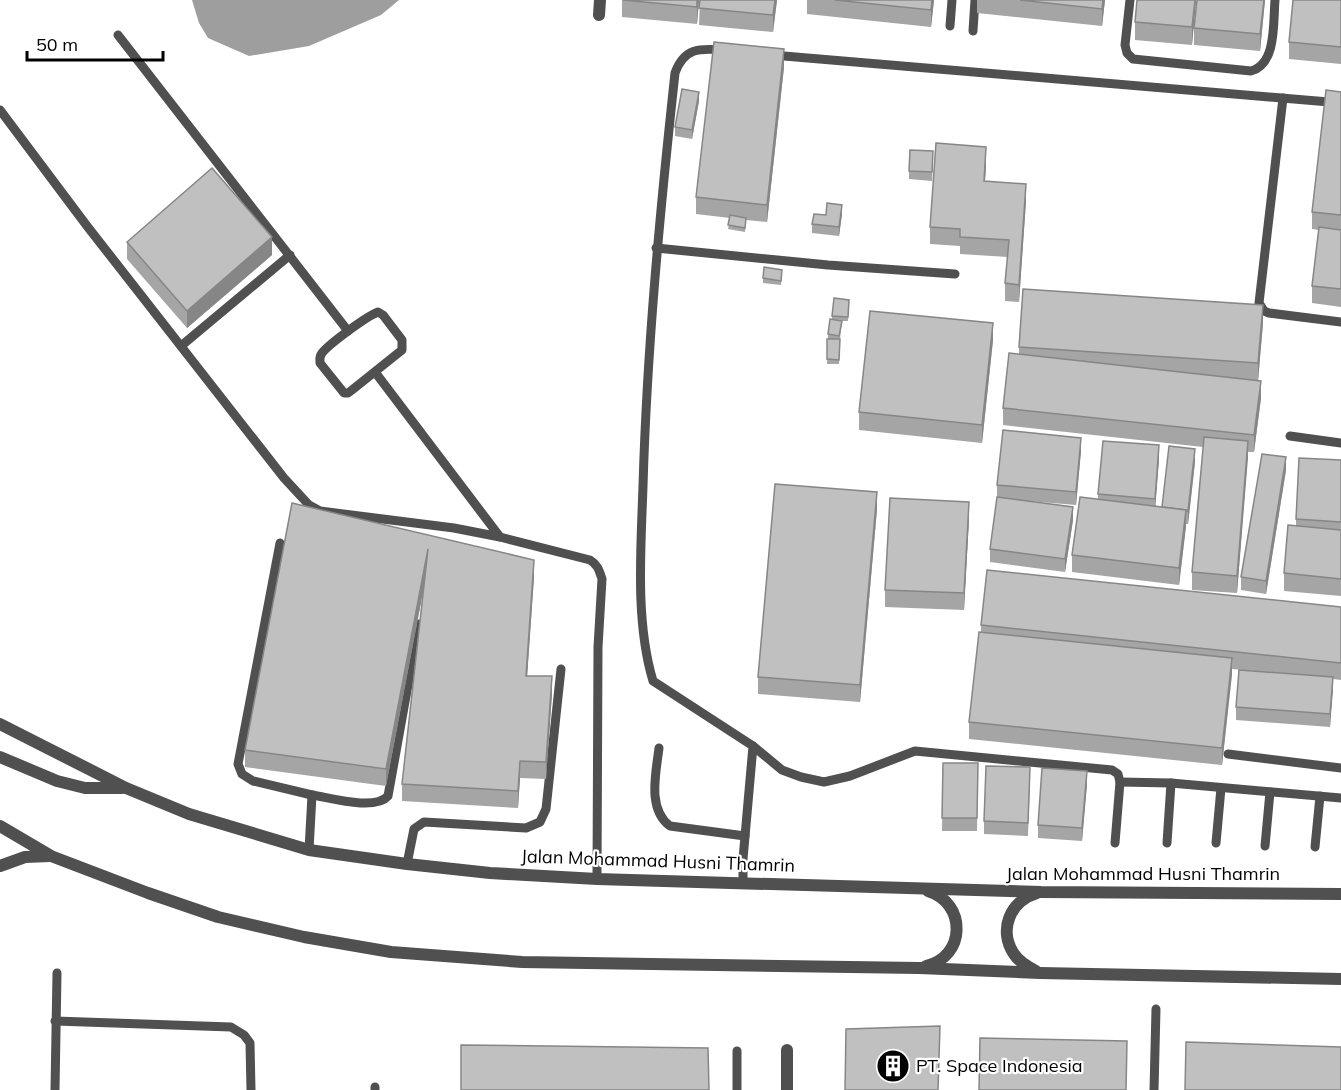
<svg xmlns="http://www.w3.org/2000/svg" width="1341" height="1090" font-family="Mulish,sans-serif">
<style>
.water{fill:#9e9e9e}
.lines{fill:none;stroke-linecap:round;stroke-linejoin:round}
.service{stroke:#505050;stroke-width:9}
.minor{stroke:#505050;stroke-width:12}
.tertiary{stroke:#505050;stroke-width:12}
.wall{fill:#a5a5a5}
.shaded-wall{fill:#868686}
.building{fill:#c0c0c0;stroke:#868686;stroke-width:1.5}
.labels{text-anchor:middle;stroke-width:4.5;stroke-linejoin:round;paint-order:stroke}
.street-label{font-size:18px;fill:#000;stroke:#fff}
.poi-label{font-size:18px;fill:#000;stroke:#fff;text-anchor:start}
</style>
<rect width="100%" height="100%" fill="#fff"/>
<polygon class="water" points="192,0 399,0 381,15 309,46 249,56 208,38 199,23"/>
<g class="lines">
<g class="service">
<path d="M1130 0 1125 45 1127 53 1133 59 1251 71C1277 64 1273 22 1275 0"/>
<polyline points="950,26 952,0"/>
<polyline points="973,31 975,0"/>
<polyline points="118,35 348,331"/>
<path d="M723 50C699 48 684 48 675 73 660 211 647 348 643 486 641 548 635 621 653 681L753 746 743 859V882"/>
<polyline points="772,55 1341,103"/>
<polyline points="1283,98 1259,303 1264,311 1269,313 1341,322"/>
<polyline points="0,110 87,226 284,478 309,505 320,511 454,528 500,537 375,372"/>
<polyline points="656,248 828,265 955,274"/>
<path d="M378 312 383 315 402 340V350L352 390 348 393H344L320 363C320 358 319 357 322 353 329 344 367 316 378 312Z"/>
<polyline points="181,346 290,255"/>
<polyline points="1290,436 1341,443"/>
<path d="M500 537 590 560C598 565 599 570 602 579L598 647 597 879"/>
<polyline points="280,543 238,764 242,774 253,781 312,795 309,850"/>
<polyline points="753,746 782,770 801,777 824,782 850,776 915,751 1112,770 1118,774 1120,782 1115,843"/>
<path d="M659 748C656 773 647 809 670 826L745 836"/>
<polyline points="1228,754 1341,768"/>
<polyline points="1120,782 1171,783 1341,798"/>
<path d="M312 795C331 798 375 811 388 796L419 624"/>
<polyline points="1167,843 1171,783"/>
<polyline points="1216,843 1221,788"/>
<polyline points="1265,846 1270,792"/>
<polyline points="1315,847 1320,796"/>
<polyline points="407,864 414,829 424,822 526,828 540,822 546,809 561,669"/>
<polyline points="55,1021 231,1027 244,1035 250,1043 251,1090"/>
<polyline points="737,1051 737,1090"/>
<polyline points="55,1090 57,973"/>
<polyline points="375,1090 375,1087"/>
<polyline points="1154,1090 1156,1009"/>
</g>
<g class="minor">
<polyline points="599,15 600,0"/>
<polyline points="787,1090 787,1050"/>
</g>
<g class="tertiary">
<polyline points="0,724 126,788 189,814 309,850 407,864 490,873 597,879 1041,892 1341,894"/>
<polyline points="0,757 57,781 85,788 122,788"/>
<polyline points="0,826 51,856 148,893 218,917 304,937 391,952 522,962 919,968 1040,973 1341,979"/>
<polyline points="0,866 25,857 50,856"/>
<path d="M926 966C966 957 967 903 928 891"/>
<path d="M1036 971C1028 967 1019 962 1014 954 998 930 1010 901 1037 893"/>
</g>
</g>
<g class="wall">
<polygon points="622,0 699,0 697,24 622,17"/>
<polygon points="700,0 777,0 773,32 699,25"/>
<polygon points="807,0 934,0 931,27 807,14"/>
<polygon points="977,0 1105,0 1102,26 977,13"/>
<polygon points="1196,0 1192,45 1135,40 1135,22"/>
<polygon points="1197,0 1265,0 1260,51 1194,45 1194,28"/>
<polygon points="1341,0 1341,64 1289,59 1289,42"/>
<polygon points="784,67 767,222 746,220 745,232 728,229 730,218 696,214 696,197"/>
<polygon points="1341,92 1341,307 1312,303 1312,286 1319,230 1312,229 1312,212"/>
<polygon points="699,101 692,139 675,136 675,127"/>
<polygon points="933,160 932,181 909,179 909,171"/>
<polygon points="986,164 985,181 1026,201 1019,302 1005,301 1005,283 1008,257 960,254 960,246 930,244 930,227"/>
<polygon points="842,214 839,236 812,233 812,224 826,215"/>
<polygon points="127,242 272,255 187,328 127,259"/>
<polygon points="782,274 781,285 763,283 763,278"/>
<polygon points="849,304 848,321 842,321 840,339 839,364 827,364 828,334 832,319 832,316"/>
<polygon points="1263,323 1258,380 1261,398 1254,452 1248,452 1237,593 1192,590 1192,572 1203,447 1003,425 1003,408 1019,354 1019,347"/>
<polygon points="993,340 982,443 859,430 859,412"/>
<polygon points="1081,451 1076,505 1028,501 1073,520 1065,572 990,562 990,549 997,497 997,485"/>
<polygon points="1159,459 1155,506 1162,507 1195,462 1188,524 1186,524 1179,585 1072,572 1072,555 1098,499 1098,494"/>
<polygon points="1341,460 1341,596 1284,591 1284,573 1296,526 1296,519"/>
<polygon points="1286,470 1266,594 1241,590 1241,577"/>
<polygon points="292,503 534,577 527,676 552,694 546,779 520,778 518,808 402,801 402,784 423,591 386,786 245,767 245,750"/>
<polygon points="877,509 860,702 758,694 758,677"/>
<polygon points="969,519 964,610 885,607 885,590"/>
<polygon points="1341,607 1341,680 1333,679 1330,727 1236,720 1236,707 1266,672 1232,669 1222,765 969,739 969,722 981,632 981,625"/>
<polygon points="943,763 978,763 977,831 942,831"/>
<polygon points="1030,780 1028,836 984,834 984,821"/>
<polygon points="1087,784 1082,841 1038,838 1038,825"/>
</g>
<g class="shaded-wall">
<polygon points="697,0 699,0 697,24"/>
<polygon points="775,0 777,0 773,32 773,15"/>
<polygon points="932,0 934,0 931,27 931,10"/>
<polygon points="1103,0 1105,0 1102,26 1102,9"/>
<polygon points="1195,0 1196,0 1192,45 1192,27"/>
<polygon points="1264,0 1265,0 1260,51 1260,34"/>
<polygon points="784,49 784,67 767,222 767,205"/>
<polygon points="699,92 699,101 692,139 692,130"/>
<polygon points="986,147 986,164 984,198 984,181"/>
<polygon points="1026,184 1026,201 1019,302 1019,285"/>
<polygon points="842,205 842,214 839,236 839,227"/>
<polygon points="272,237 272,255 187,328 187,311"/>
<polygon points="1263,305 1263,323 1258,381 1258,363"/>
<polygon points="993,323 993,340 982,443 982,425"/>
<polygon points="1261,381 1261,398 1254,452 1254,435"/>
<polygon points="1081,438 1081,451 1076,505 1076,492"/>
<polygon points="1248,441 1248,458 1237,593 1237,576"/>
<polygon points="1159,445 1159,459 1155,512 1155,499"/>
<polygon points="1195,449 1195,462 1188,524 1188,511"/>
<polygon points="1286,457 1286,470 1266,594 1266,581"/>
<polygon points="877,492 877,509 860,702 860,685"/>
<polygon points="969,502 969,519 964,610 964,593"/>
<polygon points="1073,507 1073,520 1065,572 1065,559"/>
<polygon points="1186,510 1186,527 1179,585 1179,568"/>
<polygon points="428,549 428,566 386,786 386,769"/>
<polygon points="534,560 534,577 526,693 526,676"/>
<polygon points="1232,658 1232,675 1222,765 1222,748"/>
<polygon points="552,676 552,694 546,779 546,762"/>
<polygon points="1333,677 1333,690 1330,727 1330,714"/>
<polygon points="520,761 520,778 518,808 518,791"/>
<polygon points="1087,771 1087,784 1082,841 1082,828"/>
</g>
<g class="building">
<polygon points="623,0 697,0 697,7"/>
<polygon points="700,0 775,0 773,15 699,8"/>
<polygon points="835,0 932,0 931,10"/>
<polygon points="1020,0 1103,0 1102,9"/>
<polygon points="1137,0 1195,0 1192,27 1135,22"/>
<polygon points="1197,0 1264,0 1260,34 1194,28"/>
<polygon points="1293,0 1341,0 1341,47 1289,42"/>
<polygon points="714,42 784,49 767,205 696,197"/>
<polygon points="682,89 699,92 692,130 675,127"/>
<polygon points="1326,90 1341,92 1341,215 1312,212"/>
<polygon points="936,143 986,147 984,181 1026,184 1019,285 1005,283 1009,240 960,237 960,229 930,227"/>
<polygon points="910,150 933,151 932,172 909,171"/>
<polygon points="212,168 272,237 187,311 127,242"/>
<polygon points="827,203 842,205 839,227 812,224 814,214 826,215"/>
<polygon points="730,215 746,218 745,228 728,225"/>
<polygon points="1319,227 1341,230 1341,289 1312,286"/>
<polygon points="764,267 782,270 781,281 763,278"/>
<polygon points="1023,289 1263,305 1258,363 1019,347"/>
<polygon points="834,298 849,300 848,317 832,316"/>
<polygon points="870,311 993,323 982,425 859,412"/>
<polygon points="830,319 842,321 839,336 828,334"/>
<polygon points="827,339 840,339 839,360 827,359"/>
<polygon points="1009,353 1261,381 1254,435 1003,408"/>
<polygon points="1003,430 1081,438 1076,492 997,485"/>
<polygon points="1204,437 1248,441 1237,576 1192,572"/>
<polygon points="1103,441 1159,445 1155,499 1098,494"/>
<polygon points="1169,446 1195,449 1188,511 1186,511 1186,510 1162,507"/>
<polygon points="1262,454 1286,457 1266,581 1241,577"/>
<polygon points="1299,458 1341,460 1341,522 1296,519"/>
<polygon points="775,484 877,492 860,685 758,677"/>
<polygon points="997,497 1073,507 1065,559 990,549"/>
<polygon points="1080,497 1186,510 1179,568 1072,555"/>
<polygon points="890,498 969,502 964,593 885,590"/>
<polygon points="292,503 534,560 526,676 552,676 546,762 520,761 518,791 402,784 428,549 386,769 245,750"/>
<polygon points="1288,525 1341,530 1341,579 1284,573"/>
<polygon points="987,570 1341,607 1341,663 981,625"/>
<polygon points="979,632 1232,658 1222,748 969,722"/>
<polygon points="1239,670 1333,677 1330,714 1236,707"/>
<polygon points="943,763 978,763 977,818 942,818"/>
<polygon points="986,766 1030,767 1028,823 984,821"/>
<polygon points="1042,768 1087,771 1082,828 1038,825"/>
<polygon points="940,1026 938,1090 845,1090 846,1029"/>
<polygon points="980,1038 1127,1041 1126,1090 979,1090"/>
<polygon points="1186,1042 1341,1047 1341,1090 1185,1090"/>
<polygon points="461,1045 708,1048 709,1090 461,1090"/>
</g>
<defs>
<symbol id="building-disc" viewBox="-11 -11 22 22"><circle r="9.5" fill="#000" stroke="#fff"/><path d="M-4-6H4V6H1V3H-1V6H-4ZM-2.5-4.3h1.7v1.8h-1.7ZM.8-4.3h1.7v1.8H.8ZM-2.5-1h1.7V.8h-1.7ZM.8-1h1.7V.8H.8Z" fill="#fff"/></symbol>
</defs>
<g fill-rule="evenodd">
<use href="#building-disc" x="874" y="1047" width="38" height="38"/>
</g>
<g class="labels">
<g class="street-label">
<text transform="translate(658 861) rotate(2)" y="6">Jalan Mohammad Husni Thamrin</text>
<text x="1143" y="880">Jalan Mohammad Husni Thamrin</text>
</g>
<g class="poi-label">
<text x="916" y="1072">PT. Space Indonesia</text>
</g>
</g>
<path d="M27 51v9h136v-9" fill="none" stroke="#000000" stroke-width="3"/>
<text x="36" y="51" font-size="18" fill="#000000" stroke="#ffffff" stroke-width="4.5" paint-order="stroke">50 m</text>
</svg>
